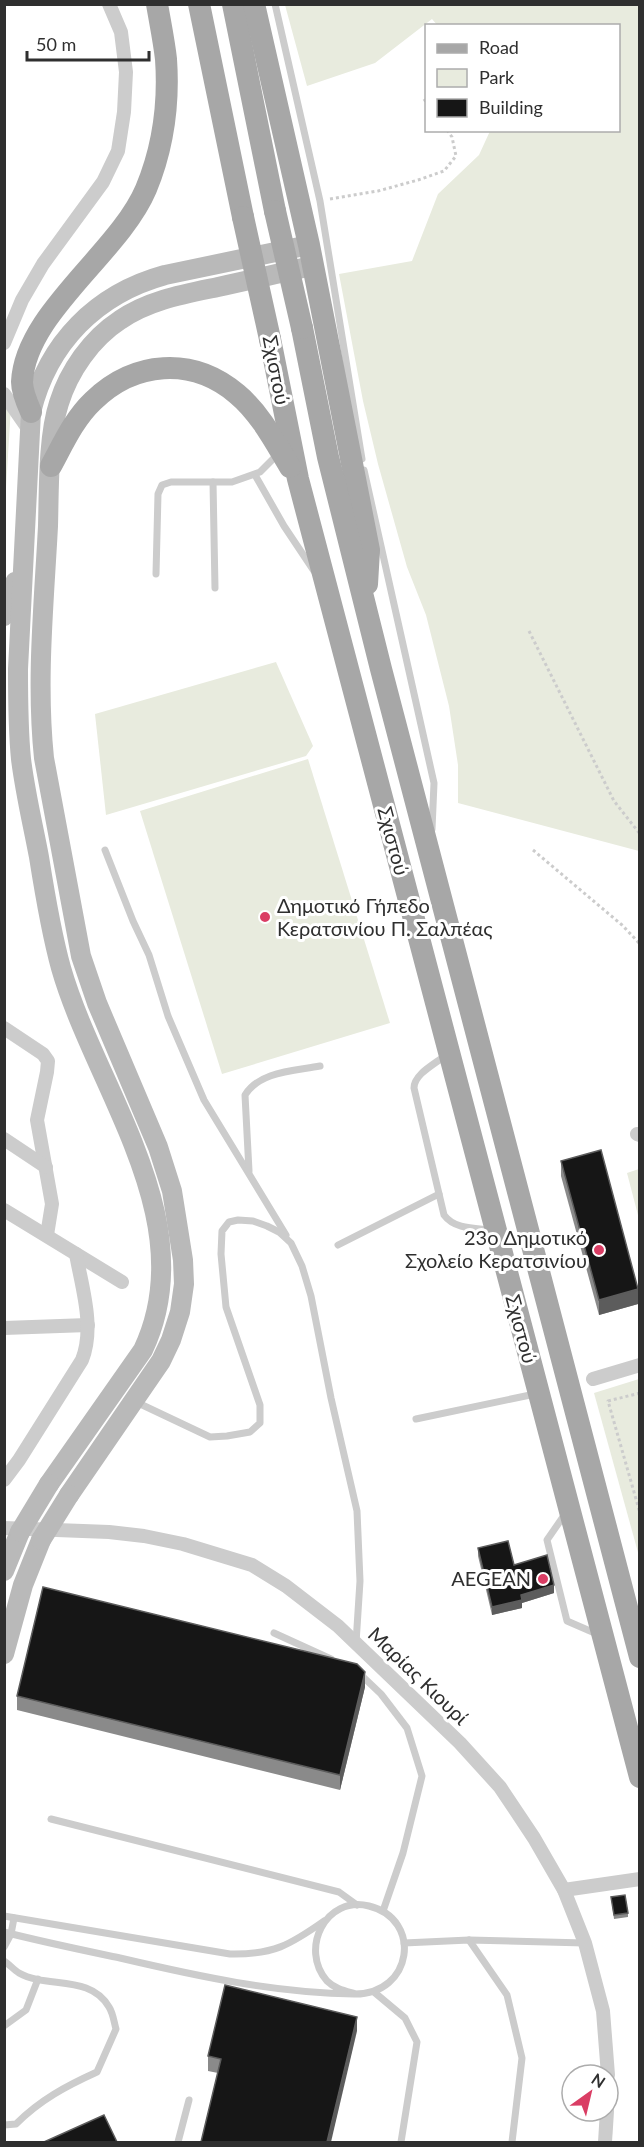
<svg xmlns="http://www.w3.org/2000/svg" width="644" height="2147" font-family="Lato,sans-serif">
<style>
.green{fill:#e8ebde}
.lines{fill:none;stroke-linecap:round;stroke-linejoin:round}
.path{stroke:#ccc;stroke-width:3;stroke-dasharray:3 3;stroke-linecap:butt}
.lane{stroke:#ccc;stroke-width:7}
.street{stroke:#ccc;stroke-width:14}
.secondary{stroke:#b9b9b9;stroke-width:20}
.primary{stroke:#a7a7a7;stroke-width:22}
.secondary-bridge{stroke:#b9b9b9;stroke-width:20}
.primary-bridge{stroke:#a7a7a7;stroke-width:22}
.wall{fill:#8a8a8a}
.shaded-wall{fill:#5c5c5c}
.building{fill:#161616;stroke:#5c5c5c;stroke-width:1.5}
.poi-dot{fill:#da3d64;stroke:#fff;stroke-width:2}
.labels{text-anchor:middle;stroke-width:6;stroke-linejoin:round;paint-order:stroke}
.street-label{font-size:20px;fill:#2f2f2f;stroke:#fff}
.poi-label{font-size:20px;fill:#2f2f2f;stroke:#fff;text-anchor:end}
</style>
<rect width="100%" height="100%" fill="#fff"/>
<g class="green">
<polygon points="285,5 639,5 639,851 458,803 458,765 449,706 426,615 407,567 378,464 363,401 339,274 412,261 438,194 479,155 490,131 618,130 618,26 438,26 432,19 375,63 307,86"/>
<polygon points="5,401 11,406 5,505"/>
<polygon points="276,662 313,746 306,756 106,815 95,714"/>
<polygon points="308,759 390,1023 222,1074 140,811"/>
<polygon points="639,1169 640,1169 639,1219 627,1173"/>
<polygon points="639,1379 640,1379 639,1556 594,1393"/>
</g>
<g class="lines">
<g class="path">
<polyline points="424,99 426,102"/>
<polyline points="330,199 378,191 418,180 444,171 456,156 452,137 447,130"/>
<polyline points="529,631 614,801 640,834"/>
<polyline points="533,850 622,925 640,944"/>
<polyline points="640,1393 608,1401 640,1513"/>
</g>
<g class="lane">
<polyline points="275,4 320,201 362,459"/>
<polyline points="364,470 434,783 432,829"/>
<polyline points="255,475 284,526 314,571"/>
<polyline points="213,482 215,588"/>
<polyline points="156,574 158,494 162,485 171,482 232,482 260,472 279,453"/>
<polyline points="105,850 133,921 149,955 168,1016 204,1100 286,1235"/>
<path d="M446 1055C435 1064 414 1074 414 1088L444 1215C455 1230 476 1228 492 1230"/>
<path d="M249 1171 245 1095C260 1071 294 1071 320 1066"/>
<polyline points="338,1245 439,1194"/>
<polyline points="136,1402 210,1437 227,1436 250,1432 260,1423 260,1405 226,1307 221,1254 222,1231 229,1222 238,1220 253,1221 267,1226 279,1232 291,1243 302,1266 311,1296 331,1398 357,1511 360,1581 356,1643"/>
<polyline points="416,1419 535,1394"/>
<polyline points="565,1514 547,1540 567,1621 597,1634"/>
<polyline points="274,1633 331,1659"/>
<polyline points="360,1674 381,1694 407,1728 422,1776 403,1853 383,1911"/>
<polyline points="51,1819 339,1892 357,1905"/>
<path d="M4 1916 230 1954C273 1955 290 1945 324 1921"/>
<path d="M4 1932C43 1942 82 1950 120 1958 197 1976 275 1993 354 1994 413 1995 423 1919 369 1906 326 1895 299 1949 327 1981 335 1989 346 1991 356 1994"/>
<polyline points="469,1940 507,1995 522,2058 512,2142"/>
<polyline points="404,1943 469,1940 585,1943"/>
<polyline points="4,1947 11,1934 14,1918"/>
<path d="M4 1961C9 1964 14 1970 19 1973 47 1989 90 1974 109 2007 113 2013 114 2022 116 2029L97 2072C66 2086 40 2100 16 2124L4 2125"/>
<polyline points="374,1992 405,2018 417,2042 401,2142"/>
<polyline points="4,2026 26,2010 38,1979"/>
<polyline points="178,2142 189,2100"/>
</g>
<g class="street">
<polyline points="4,343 22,300 43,264 103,182 118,151 124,112 126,72 121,32 109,4"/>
<polyline points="4,394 29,430"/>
<polyline points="4,1028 43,1054 48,1061 47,1072 37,1120 52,1204 47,1235"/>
<polyline points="637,1134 640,1135"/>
<polyline points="4,1139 46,1167"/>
<polyline points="4,1210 122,1282"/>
<polyline points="4,1328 88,1325"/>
<polyline points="593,1379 640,1365"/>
<path d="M4 1480 19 1460 82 1360C95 1327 82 1288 76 1254"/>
<polyline points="4,1528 109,1532 144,1536 183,1544 252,1565 286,1586 338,1626 460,1743 500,1787 534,1838 564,1890 585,1943 603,2011 608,2075"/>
<polyline points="564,1890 640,1879"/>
<polyline points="605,2142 607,2111"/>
</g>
<g class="secondary">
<polyline points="4,616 15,582"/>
<path d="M49 1484 143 1350C204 1221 96 1090 61 968 51 932 45 895 39 857 33 825 25 792 21 759 18 729 18 699 18 669L31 412C48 343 96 294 165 275L309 245"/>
<path d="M69 1495 161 1361 171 1340 180 1312 184 1284 183 1260 172 1191 158 1147 97 1003 81 956 44 758C36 681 44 603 48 526 49 490 48 436 59 403 69 371 91 339 120 320 149 300 184 294 218 287 247 281 275 274 303 268"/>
<polyline points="4,1571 20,1532"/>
<polyline points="4,1654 23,1585 41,1540"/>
</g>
<g class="primary">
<polyline points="199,4 243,217"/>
<polyline points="233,4 275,211"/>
<polyline points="254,4 309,245 369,550 367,584"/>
<polyline points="302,328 328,457 381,669 640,1657"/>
<polyline points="270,339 298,479 640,1777"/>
<path d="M31 412C27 403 22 392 22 382 25 313 119 253 146 189 163 148 169 102 166 59 164 41 160 22 157 4"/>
<path d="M51 466C63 444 74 419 93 401 134 361 192 356 237 394 260 413 275 442 290 467"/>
</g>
<g class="secondary-bridge">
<polyline points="20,1532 49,1484"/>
<polyline points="41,1540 69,1495"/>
</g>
<g class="primary-bridge">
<polyline points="275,211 302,328"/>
<polyline points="243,217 270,339"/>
</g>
</g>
<g class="wall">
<polygon points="561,1161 638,1304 599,1315 561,1176"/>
<polygon points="478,1548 514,1565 554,1593 522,1603 522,1608 492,1615 478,1556"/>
<polygon points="365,1687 340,1790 17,1710 17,1696"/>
<polygon points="611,1897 628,1913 628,1917 614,1919"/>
<polygon points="357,2031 218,2073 208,2071 208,2056"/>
</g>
<g class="shaded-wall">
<polygon points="638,1289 638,1304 599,1315 599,1300"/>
<polygon points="554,1585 554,1593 522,1603 522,1608 492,1615 492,1607 521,1595"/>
<polygon points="365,1672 365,1687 340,1790 340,1775"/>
<polygon points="357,2017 357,2031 331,2142 327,2142"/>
</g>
<g class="building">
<polygon points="601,1150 638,1289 599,1300 561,1161"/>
<polygon points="508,1541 514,1565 547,1555 554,1585 521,1595 522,1600 492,1607 478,1548"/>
<polygon points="43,1587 357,1664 365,1672 340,1775 17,1696"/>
<polygon points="625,1895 628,1913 614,1915 611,1897"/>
<polygon points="225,1985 357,2017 327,2142 201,2142 221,2059 208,2056"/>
<polygon points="104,2115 117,2142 44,2142"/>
</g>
<g class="poi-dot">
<circle cx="265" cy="917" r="6"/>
<circle cx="599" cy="1250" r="6"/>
<circle cx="543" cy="1579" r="6"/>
</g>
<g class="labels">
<g class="street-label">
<text transform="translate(276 370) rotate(79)" y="7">Σχιστού</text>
<text transform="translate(393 841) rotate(75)" y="7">Σχιστού</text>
<text transform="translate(521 1329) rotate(75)" y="7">Σχιστού</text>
<text transform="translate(418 1676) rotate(44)" y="7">Μαρίας Κιουρί</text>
</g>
<g class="poi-label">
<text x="277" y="913" text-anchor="start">Δημοτικό Γήπεδο<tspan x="277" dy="23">Κερατσινίου Π. Σαλπέας</tspan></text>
<text x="587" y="1245">23o Δημοτικό<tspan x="587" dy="23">Σχολείο Κερατσινίου</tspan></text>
<text x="531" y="1586">AEGEAN</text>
</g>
</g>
<rect width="644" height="2147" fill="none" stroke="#2f2f2f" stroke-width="12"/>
<rect x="425" y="24" width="195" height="108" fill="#ffffff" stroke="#acacac" stroke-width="1.5"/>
<rect x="437" y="44" width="30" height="9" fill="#a7a7a7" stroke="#acacac" stroke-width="1.5"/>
<text x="479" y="54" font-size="18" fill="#2f2f2f">Road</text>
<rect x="437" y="69" width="30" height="18" fill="#e8ebde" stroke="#acacac" stroke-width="1.5"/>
<text x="479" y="84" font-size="18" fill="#2f2f2f">Park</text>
<rect x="437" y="99" width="30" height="18" fill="#161616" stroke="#acacac" stroke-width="1.5"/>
<text x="479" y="114" font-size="18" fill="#2f2f2f">Building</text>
<g transform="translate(590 2093) rotate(34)"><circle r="28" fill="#ffffff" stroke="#acacac" stroke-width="1.5"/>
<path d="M0-4.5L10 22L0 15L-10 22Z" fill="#da3d64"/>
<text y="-9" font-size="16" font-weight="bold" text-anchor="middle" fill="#2f2f2f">N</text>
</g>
<path d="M27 51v9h122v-9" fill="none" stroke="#2f2f2f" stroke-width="3"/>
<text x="36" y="51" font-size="18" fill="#2f2f2f" stroke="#ffffff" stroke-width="4.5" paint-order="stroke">50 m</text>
</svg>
